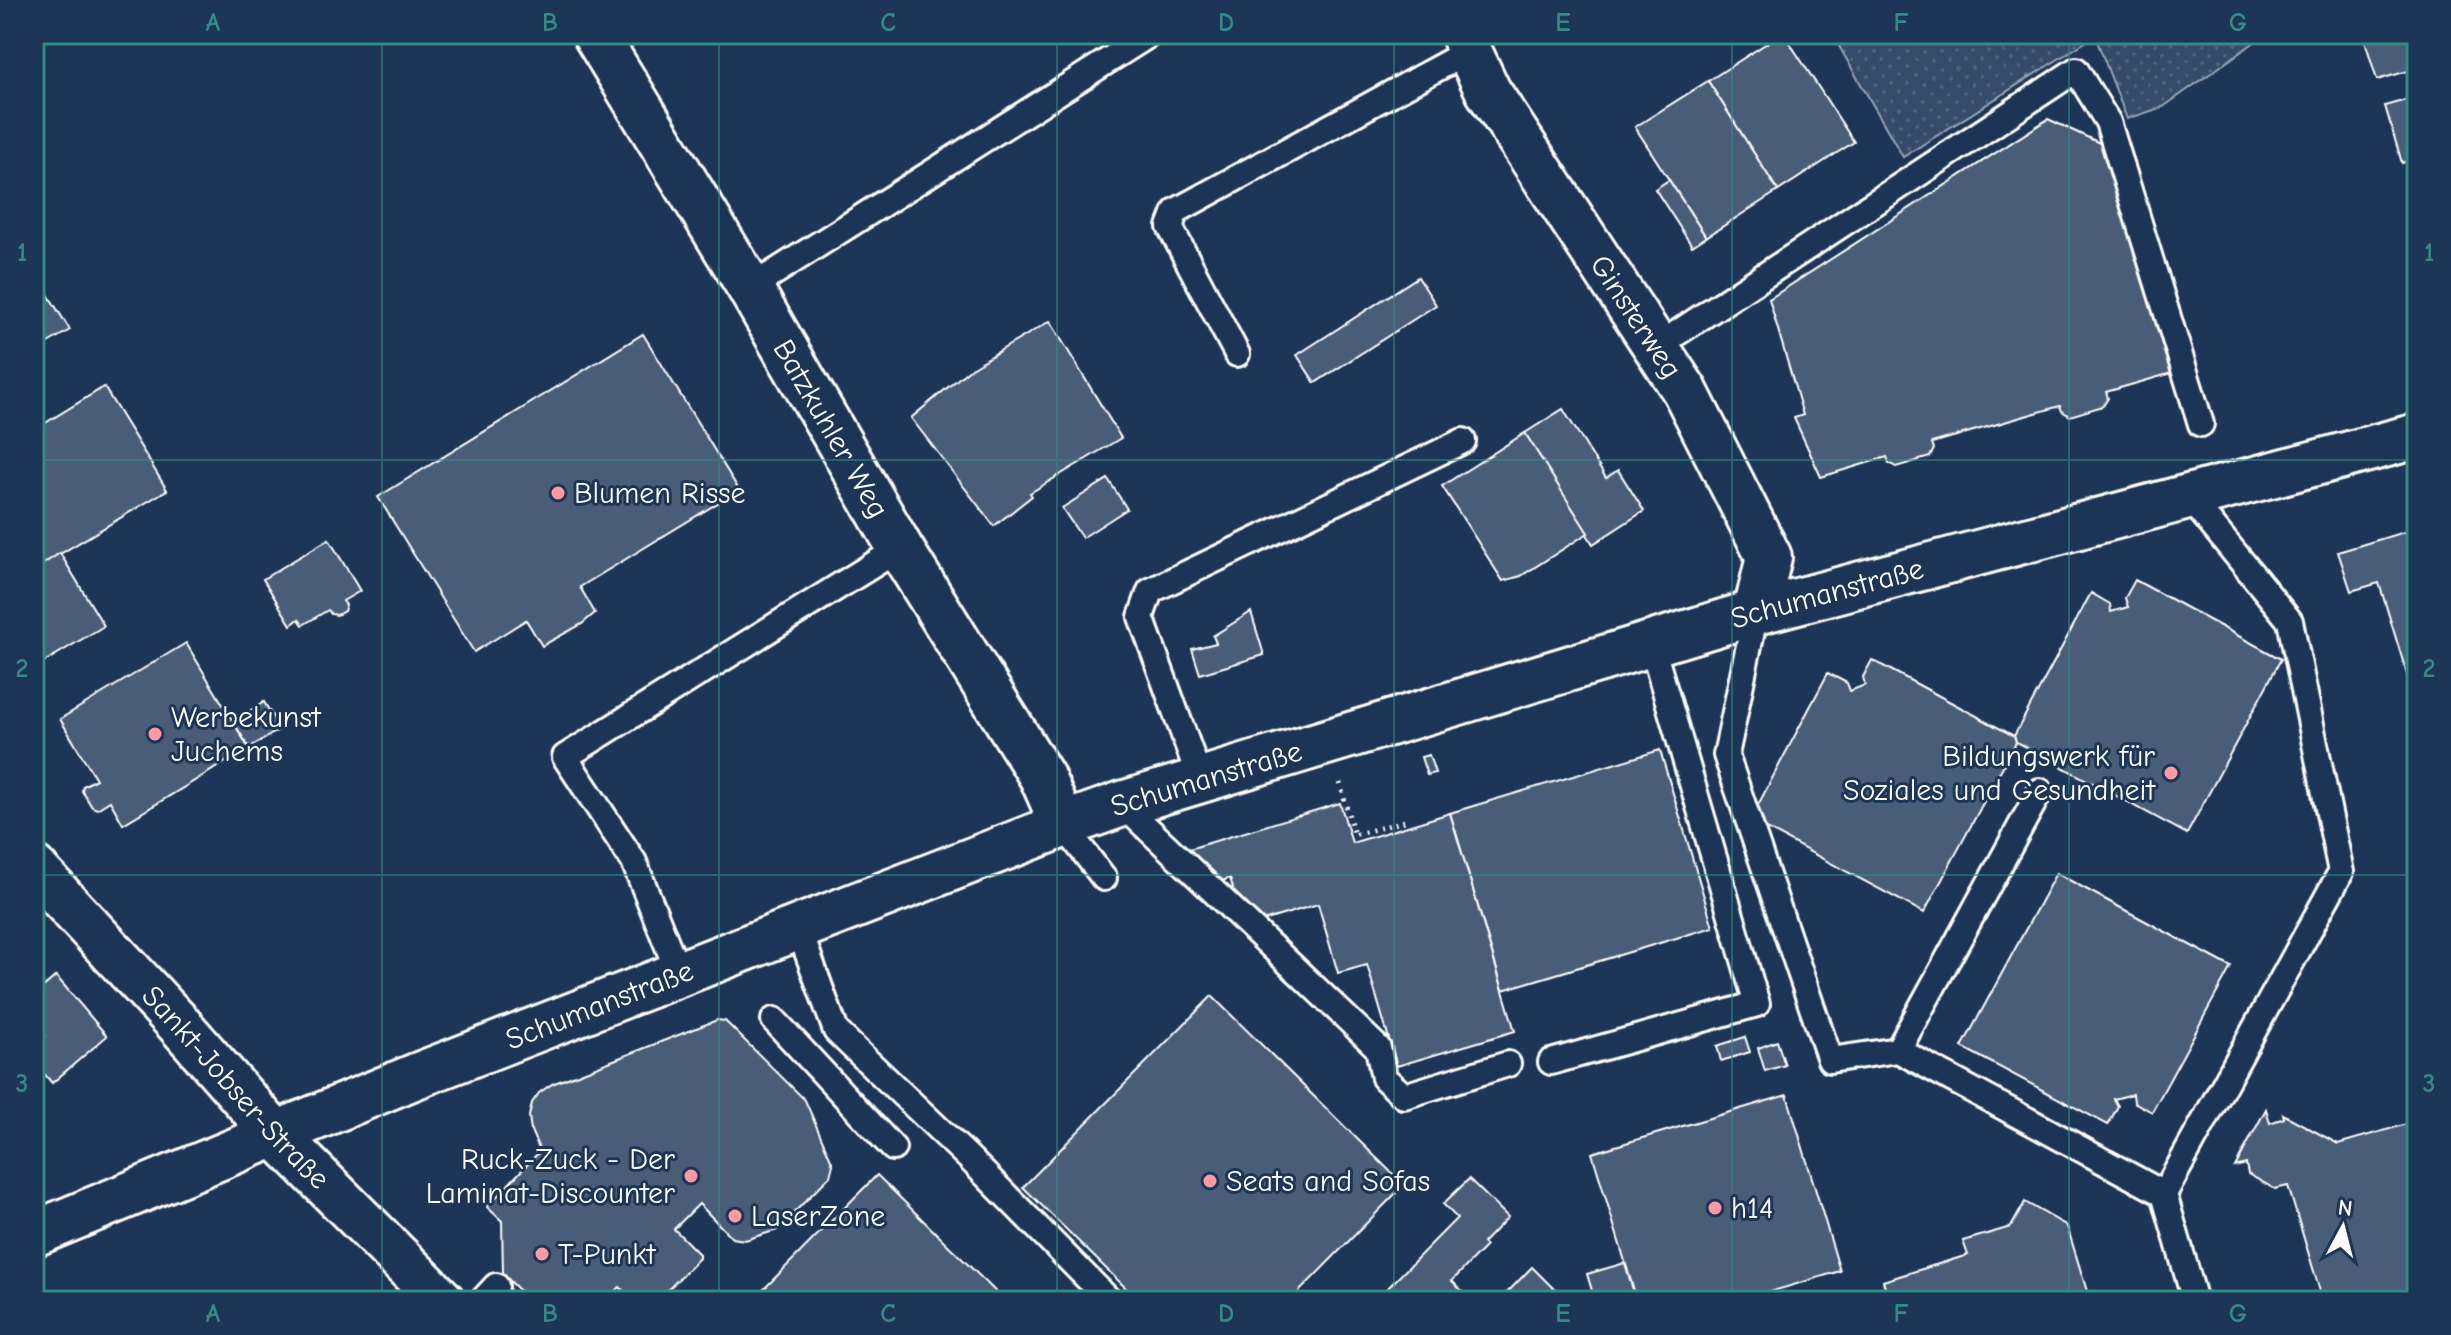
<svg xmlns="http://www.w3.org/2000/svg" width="2451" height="1335" font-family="'Comic Neue',sans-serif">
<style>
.grass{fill:url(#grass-dots);stroke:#9aa5b4;stroke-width:2}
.building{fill:#4a5d79;stroke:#fff;stroke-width:2}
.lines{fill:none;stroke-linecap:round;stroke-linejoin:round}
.service-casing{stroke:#fff;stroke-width:30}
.minor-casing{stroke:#fff;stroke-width:50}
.path{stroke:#fff;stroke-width:5;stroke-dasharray:2 6;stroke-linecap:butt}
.service{stroke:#1d3557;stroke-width:24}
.minor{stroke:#1d3557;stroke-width:44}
.grid{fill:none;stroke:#338b84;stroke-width:2;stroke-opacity:0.55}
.poi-dot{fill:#ff9aa2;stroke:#1d3557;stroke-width:3}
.labels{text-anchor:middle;stroke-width:6;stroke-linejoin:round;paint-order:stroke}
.street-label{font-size:30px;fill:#fff;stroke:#1d3557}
.poi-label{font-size:30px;fill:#fff;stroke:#1d3557;text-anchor:start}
.neatline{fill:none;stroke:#338b84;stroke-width:3}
.grid-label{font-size:26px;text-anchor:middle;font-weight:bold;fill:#338b84}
</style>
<defs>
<pattern id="grass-dots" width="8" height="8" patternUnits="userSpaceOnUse" patternTransform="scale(2)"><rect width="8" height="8" fill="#364b69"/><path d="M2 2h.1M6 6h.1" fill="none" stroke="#546680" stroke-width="1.8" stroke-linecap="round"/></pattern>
</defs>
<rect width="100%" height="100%" fill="#1d3557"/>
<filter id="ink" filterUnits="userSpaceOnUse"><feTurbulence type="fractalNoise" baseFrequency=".0125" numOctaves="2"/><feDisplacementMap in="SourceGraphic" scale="16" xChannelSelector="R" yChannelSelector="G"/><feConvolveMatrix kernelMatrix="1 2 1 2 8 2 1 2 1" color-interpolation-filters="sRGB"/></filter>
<g filter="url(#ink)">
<polygon class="grass" points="1832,34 2266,34 2163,107 2127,119 2095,36 1903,157"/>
<g class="building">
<polygon points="1781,34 1784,34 1854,142 1778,191 1708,81"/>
<polygon points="2363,34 2417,34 2417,159 2402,163 2385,106 2416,97 2408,71 2377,80"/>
<polygon points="1708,81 1778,191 1706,237 1635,127"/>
<polygon points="2048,119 2104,145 2172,373 2106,392 2108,398 2103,406 2070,416 2062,411 2060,406 1932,443 1934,449 1930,457 1896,467 1889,463 1887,457 1821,477 1794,418 1803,415 1769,299"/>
<polygon points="1669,180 1706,237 1692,246 1655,189"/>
<polygon points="34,272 70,330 34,351"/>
<polygon points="1418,277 1436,305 1315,383 1297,355"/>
<polygon points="1050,321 1121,438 1030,493 1032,496 994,526 911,418 971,368"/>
<polygon points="643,334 739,490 580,587 595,613 582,624 542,646 526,620 474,652 378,497"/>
<polygon points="104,387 167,490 35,569 34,430"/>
<polygon points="1563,409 1606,478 1618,470 1644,511 1593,544 1525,433"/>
<polygon points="1525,433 1588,533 1521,576 1503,581 1442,486"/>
<polygon points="1108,479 1127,509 1082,538 1062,508"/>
<polygon points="2417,528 2417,707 2379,583 2351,591 2338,552"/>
<polygon points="329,539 360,591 343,601 346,605 344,611 337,615 331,614 328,610 303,625 299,619 291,625 263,579"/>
<polygon points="60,553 104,626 34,668 34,570"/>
<polygon points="2135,580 2281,659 2187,834 2016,742 2014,736 2091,593 2110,604 2111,612 2128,607 2125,598"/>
<polygon points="1251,612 1264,655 1200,674 1192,649 1216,643 1213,636"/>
<polygon points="186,643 249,748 123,824 110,801 97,809 92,807 82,791 83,786 96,779 60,719"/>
<polygon points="1872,660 2014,736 2016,742 1924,913 1750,820 1828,673 1847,683 1850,691 1865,685 1863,677"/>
<polygon points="264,702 280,729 249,748 233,721"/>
<polygon points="1660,750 1713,927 1503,990 1450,813"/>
<polygon points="1429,755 1435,773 1427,775 1421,757"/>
<polygon points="1340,803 1352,843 1450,813 1515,1031 1397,1066 1367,965 1338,973 1318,904 1263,921 1231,889 1233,888 1230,878 1222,881 1189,849"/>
<polygon points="2056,873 2231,967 2152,1112 2134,1102 2133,1094 2114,1099 2118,1106 2108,1125 1962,1047"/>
<polygon points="56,976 107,1036 52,1083 34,1062 34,1045 45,1036 34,1023 34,995"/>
<polygon points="1212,996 1404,1185 1290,1301 1139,1301 1023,1187"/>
<polygon points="717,1020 725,1021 805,1100 833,1164 830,1176 777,1230 745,1240 732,1238 699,1204 674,1229 699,1254 699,1258 657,1301 633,1301 620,1287 606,1301 530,1301 503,1274 502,1221 487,1207 540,1151 531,1131 529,1116 532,1103 539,1093 552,1084"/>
<polygon points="1745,1037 1750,1052 1721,1061 1717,1046"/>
<polygon points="1777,1041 1785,1065 1765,1071 1758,1048"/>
<polygon points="1787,1095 1840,1271 1740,1301 1637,1301 1592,1153"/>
<polygon points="2266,1109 2270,1123 2284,1118 2283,1114 2338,1144 2417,1121 2417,1301 2323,1301 2288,1186 2275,1189 2248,1174 2246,1164 2235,1167"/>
<polygon points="877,1175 1005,1301 752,1301"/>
<polygon points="1469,1179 1508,1217 1483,1243 1486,1246 1452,1281 1464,1293 1456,1301 1375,1301 1457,1218 1443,1204"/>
<polygon points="2025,1202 2067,1226 2090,1301 1889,1301 1883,1281 1968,1255 1963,1241 2011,1227"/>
<polygon points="1625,1263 1635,1297 1622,1301 1595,1301 1587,1274"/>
<polygon points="1532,1267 1566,1301 1499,1301"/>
</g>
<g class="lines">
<defs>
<g id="service">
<polyline points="750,288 1150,34"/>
<polyline points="1656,347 2076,70 2108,122 2201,424"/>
<polyline points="1237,354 1170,227 1176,211 1469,51"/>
<polyline points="1756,612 1726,755 1830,1060 1898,1050 2040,791"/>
<polyline points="1200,779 1141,617 1150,591 1463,441"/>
<polyline points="1122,804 1378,1048 1384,1078 1404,1096 1508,1064"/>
<polyline points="1063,825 1104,878"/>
<polyline points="798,927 836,1031 969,1158 1110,1301"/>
<polyline points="679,974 634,862 565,757 900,548"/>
<polyline points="774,1020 893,1148"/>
<polyline points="1898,1050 2164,1194 2341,872 2290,621 2190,498"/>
<polyline points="1551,1062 1757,1004 1651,643"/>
<polyline points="2164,1194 2195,1301"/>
<polyline points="482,1301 496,1286"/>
</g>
<g id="minor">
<path id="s1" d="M595 34 750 288 900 548 1042 777 1063 825"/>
<path id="s2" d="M1464 34 1469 51 1488 91 1685 391 1769 557 1756 612"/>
<path id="s3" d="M34 868 178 1023 276 1135 442 1301"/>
<path id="s4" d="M34 1234 416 1076 1063 825 1122 804 1756 612 2417 436"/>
</g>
</defs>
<use href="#service" class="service-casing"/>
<use href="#minor" class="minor-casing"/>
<polyline class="path" points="1340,783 1354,835 1405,821"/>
<use href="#service" class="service"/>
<use href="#minor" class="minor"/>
</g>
</g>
<path class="grid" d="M382 34V1301M719 34V1301M1057 34V1301M1394 34V1301M1732 34V1301M2069 34V1301M34 460H2417M34 875H2417"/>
<g class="poi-dot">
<circle cx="558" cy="493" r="8"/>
<circle cx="155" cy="734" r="8"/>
<circle cx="2171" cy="773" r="8"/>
<circle cx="691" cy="1176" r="8"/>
<circle cx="1210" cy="1181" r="8"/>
<circle cx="1715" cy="1208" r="8"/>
<circle cx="735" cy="1216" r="8"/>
<circle cx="542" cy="1254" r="8"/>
</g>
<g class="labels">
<g class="street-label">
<text dy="10" stroke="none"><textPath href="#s2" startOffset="332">Ginsterweg</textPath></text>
<text dy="10" stroke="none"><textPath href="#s1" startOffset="460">Batzkuhler Weg</textPath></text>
<text dy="10" stroke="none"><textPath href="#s4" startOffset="1906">Schumanstraße</textPath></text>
<text dy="10" stroke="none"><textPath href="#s4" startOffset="1258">Schumanstraße</textPath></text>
<text dy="10" stroke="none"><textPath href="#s4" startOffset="610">Schumanstraße</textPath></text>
<text dy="10" stroke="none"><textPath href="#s3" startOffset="298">Sankt-Jobser-Straße</textPath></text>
</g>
<g class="poi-label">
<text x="574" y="503">Blumen Risse</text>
<text x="171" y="727">Werbekunst<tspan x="171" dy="34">Juchems</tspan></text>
<text x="2155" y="766" text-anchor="end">Bildungswerk für<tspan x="2155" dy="34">Soziales und Gesundheit</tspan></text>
<text x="675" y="1169" text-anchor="end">Ruck-Zuck - Der<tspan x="675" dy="34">Laminat-Discounter</tspan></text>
<text x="1226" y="1191">Seats and Sofas</text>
<text x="1731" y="1218">h14</text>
<text x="751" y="1226">LaserZone</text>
<text x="558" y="1264">T-Punkt</text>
</g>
</g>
<rect width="2451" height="1335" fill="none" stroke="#1d3557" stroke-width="88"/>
<g transform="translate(2343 1227) rotate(7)" stroke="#1d3557" stroke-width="6" paint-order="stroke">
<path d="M0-6L14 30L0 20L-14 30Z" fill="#ffffff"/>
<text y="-12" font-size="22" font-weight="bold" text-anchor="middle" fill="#ffffff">N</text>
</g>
<rect x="44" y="44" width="2363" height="1247" class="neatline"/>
<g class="grid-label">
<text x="213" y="31">A</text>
<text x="550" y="31">B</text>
<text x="888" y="31">C</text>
<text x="1226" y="31">D</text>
<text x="1563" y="31">E</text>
<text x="1901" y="31">F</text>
<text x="2238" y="31">G</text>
<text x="22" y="261">1</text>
<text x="2429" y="261">1</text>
<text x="22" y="677">2</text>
<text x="2429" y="677">2</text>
<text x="22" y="1092">3</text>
<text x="2429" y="1092">3</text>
<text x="213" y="1322">A</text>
<text x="550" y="1322">B</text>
<text x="888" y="1322">C</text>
<text x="1226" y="1322">D</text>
<text x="1563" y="1322">E</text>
<text x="1901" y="1322">F</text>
<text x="2238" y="1322">G</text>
</g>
</svg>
